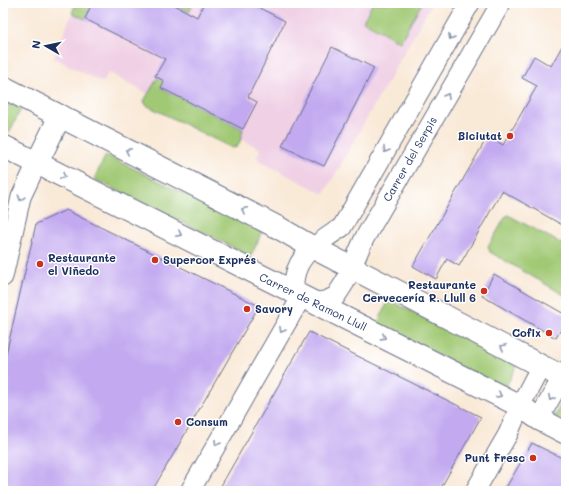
<svg xmlns="http://www.w3.org/2000/svg" width="569" height="494" font-family="Mali,sans-serif">
<style>
.built{fill:#f0d0e5}
.green{fill:#a1c974;stroke:#5e7c69}
.building{fill:#c2a9f0}
.lines{fill:none;stroke-linecap:round;stroke-linejoin:round}
.minor-casing{stroke:#697088;stroke-width:21}
.major-casing{stroke:#697088;stroke-width:24}
.minor{stroke:#fff;stroke-width:19}
.major{stroke:#fff;stroke-width:22}
.oneway{stroke:#8d97ae}
.poi-dot{fill:#c8321e;stroke:#fff;stroke-width:1.5}
.labels{text-anchor:middle;stroke-width:3;stroke-linejoin:round;paint-order:stroke}
.poi-label{font-size:11px;font-weight:bold;fill:#1b2f5e;stroke:#fff;text-anchor:end}
.street-label{font-size:11px;fill:#1b2f5e;stroke:#fff}
</style>
<rect width="100%" height="100%" fill="#fff"/>
<filter id="ink" filterUnits="userSpaceOnUse"><feTurbulence type="fractalNoise" baseFrequency=".025" numOctaves="2"/><feDisplacementMap in="SourceGraphic" scale="8" xChannelSelector="R" yChannelSelector="G"/><feConvolveMatrix kernelMatrix="1 2 1 2 8 2 1 2 1" color-interpolation-filters="sRGB"/></filter>
<filter id="wash" filterUnits="userSpaceOnUse"><feTurbulence type="fractalNoise" baseFrequency=".012" numOctaves="4" result="noise"/><feDisplacementMap in="SourceGraphic" scale="16" xChannelSelector="R" yChannelSelector="G"/><feGaussianBlur stdDeviation="0.9" result="paint"/><feColorMatrix in="noise" values="0 0 0 0 0 0 0 0 0 0 0 0 0 0 0 0 0 1.4 0 .05"/><feComposite in="paint" operator="in"/></filter>
<g filter="url(#wash)">
<rect width="100%" height="100%" fill="#f9e9d7"/>
<polygon class="built" points="76,3 432,3 324,194 258,160 257,156 261,149 241,139 237,147 232,148 146,105 144,101 148,94 108,72 104,81 101,82 54,58"/>
<g class="green">
<polygon points="76,3 92,3 85,19 72,13"/>
<polygon points="171,3 193,3 189,12"/>
<polygon points="373,3 422,3 400,42 363,21"/>
<polygon points="158,77 164,81 161,88 243,129 241,139 237,147 232,148 146,105 144,101"/>
<polygon points="3,100 21,109 9,133 3,130"/>
<polygon points="106,155 262,232 251,256 94,179"/>
<polygon points="508,215 566,246 566,296 490,252 488,247 506,216"/>
<polygon points="389,300 517,365 505,389 377,324"/>
<polygon points="566,394 566,421 555,416"/>
</g>
<g id="blocks">
<g class="building">
<polygon points="92,3 171,3 197,17 204,3 250,3 285,21 248,97 257,102 243,129 161,88 164,81 155,76 165,59 85,19"/>
<polygon points="566,39 566,227 502,191 459,266 447,259 436,279 413,266 488,136 503,145 517,121 537,86 522,78 534,56 551,66"/>
<polygon points="332,47 374,68 324,166 282,146"/>
<polygon points="66,210 259,306 152,491 3,491 3,367 36,224"/>
<polygon points="494,274 566,315 566,321 556,338 482,296"/>
<polygon points="309,332 481,417 439,491 218,491"/>
<polygon points="532,443 566,460 566,491 504,491"/>
</g>
</g>
</g>
<g filter="url(#ink)">
<use href="#blocks" fill-opacity="0" stroke="#697088" stroke-width="1"/>
<g class="lines">
<defs>
<g id="minor">
<polyline points="3,277 21,197 37,163"/>
<path d="M294 292C291 257 316 245 342 227L470 3"/>
<polyline points="313,302 326,301 336,296 345,282 364,239 501,3"/>
<polyline points="539,419 566,370"/>
<polyline points="190,491 302,296"/>
<polyline points="475,491 508,434 520,406 541,366"/>
</g>
<g id="major">
<polyline points="3,87 279,228 312,247 566,379"/>
<polyline points="3,146 520,406 539,419 566,433"/>
<polyline points="37,163 60,116"/>
</g>
</defs>
<use href="#minor" class="minor-casing"/>
<use href="#major" class="major-casing"/>
<use href="#minor" class="minor"/>
<use href="#major" class="major"/>
</g>
<defs><path id="oneway-chevron" d="M-2-3.5L2.5 0L-2 3.5" fill="none" stroke-width="1.6" stroke-linecap="round" stroke-linejoin="round"/></defs>
<g class="oneway">
<use href="#oneway-chevron" transform="translate(451 37) rotate(120)"/>
<use href="#oneway-chevron" transform="translate(447 96) rotate(-60)"/>
<use href="#oneway-chevron" transform="translate(386 150) rotate(120)"/>
<use href="#oneway-chevron" transform="translate(128 151) rotate(-153)"/>
<use href="#oneway-chevron" transform="translate(63 176) rotate(27)"/>
<use href="#oneway-chevron" transform="translate(21 198) rotate(108)"/>
<use href="#oneway-chevron" transform="translate(244 210) rotate(-153)"/>
<use href="#oneway-chevron" transform="translate(179 234) rotate(27)"/>
<use href="#oneway-chevron" transform="translate(282 330) rotate(120)"/>
<use href="#oneway-chevron" transform="translate(383 337) rotate(27)"/>
<use href="#oneway-chevron" transform="translate(503 347) rotate(-153)"/>
<use href="#oneway-chevron" transform="translate(499 395) rotate(27)"/>
<use href="#oneway-chevron" transform="translate(551 398) rotate(119)"/>
<use href="#oneway-chevron" transform="translate(217 443) rotate(120)"/>
</g>
</g>
<g class="poi-dot">
<circle cx="510" cy="136" r="4"/>
<circle cx="155" cy="260" r="4"/>
<circle cx="40" cy="264" r="4"/>
<circle cx="484" cy="291" r="4"/>
<circle cx="247" cy="309" r="4"/>
<circle cx="549" cy="333" r="4"/>
<circle cx="178" cy="422" r="4"/>
<circle cx="533" cy="458" r="4"/>
</g>
<g class="labels">
<g class="poi-label">
<text x="502" y="140">Biciutat</text>
<text x="48" y="262" text-anchor="start">Restaurante<tspan x="48" dy="13">el Viñedo</tspan></text>
<text x="163" y="264" text-anchor="start">Supercor Exprés</text>
<text x="476" y="289">Restaurante<tspan x="476" dy="13">Cervecería R. Llull 6</tspan></text>
<text x="255" y="313" text-anchor="start">Savory</text>
<text x="541" y="337">Cofix</text>
<text x="186" y="426" text-anchor="start">Consum</text>
<text x="525" y="462">Punt Fresc</text>
</g>
<g class="street-label">
<text transform="translate(410 159) rotate(-60)" y="4">Carrer del Serpis</text>
<text transform="translate(313 302) rotate(26)" y="4">Carrer de Ramon Llull</text>
</g>
</g>
<rect width="569" height="494" fill="none" stroke="#fff" stroke-width="16"/>
<g transform="translate(46 46) rotate(279)" stroke="#ffffff" stroke-width="3" paint-order="stroke">
<path d="M0-3L7 15L0 10L-7 15Z" fill="#1b2f5e"/>
<text y="-6" font-size="11" font-weight="bold" text-anchor="middle" fill="#1b2f5e">N</text>
</g>
</svg>
